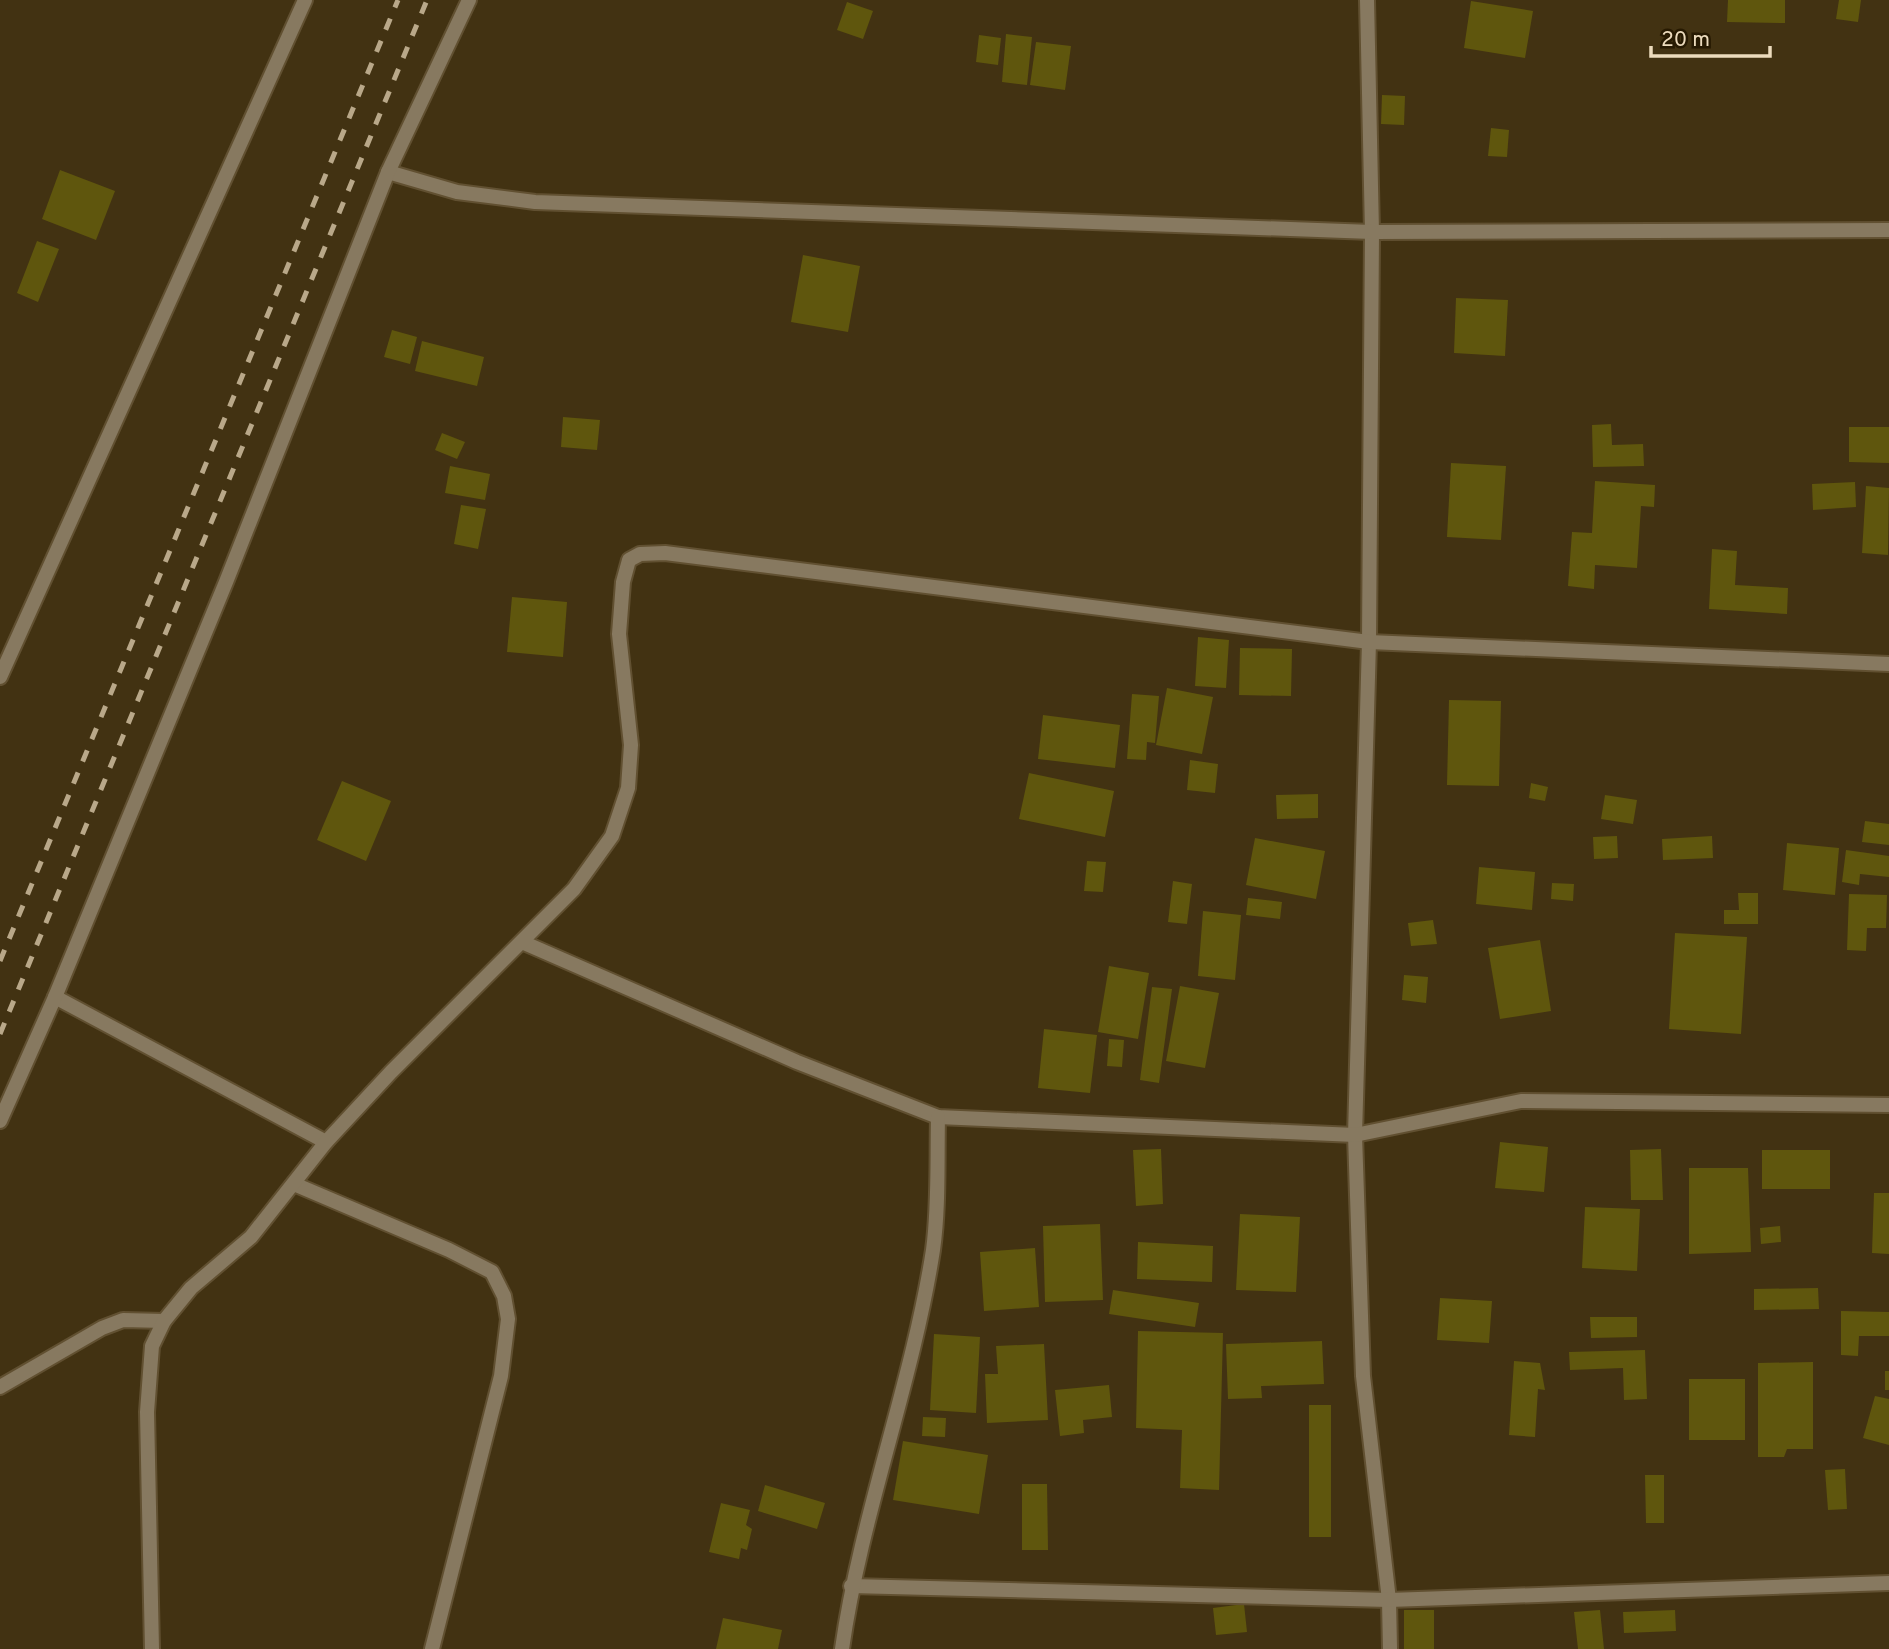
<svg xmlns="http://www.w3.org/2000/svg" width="1889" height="1649" font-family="Overpass,sans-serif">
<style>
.building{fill:#5f560d}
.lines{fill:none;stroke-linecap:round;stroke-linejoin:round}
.street-casing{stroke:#615031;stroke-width:18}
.street{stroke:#877960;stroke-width:14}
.rail{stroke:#b9a889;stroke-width:5;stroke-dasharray:12 12;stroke-linecap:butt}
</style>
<rect width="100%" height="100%" fill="#423212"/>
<g class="building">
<polygon points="1728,0 1785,0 1785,23 1727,22"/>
<polygon points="1839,0 1861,0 1858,22 1836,19"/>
<polygon points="1471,1 1533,11 1525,58 1464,48"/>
<polygon points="847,2 873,11 863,39 837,30"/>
<polygon points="1006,34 1032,37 1027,85 1002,82"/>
<polygon points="979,35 1001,38 998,65 976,62"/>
<polygon points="1036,42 1071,46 1065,90 1030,85"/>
<polygon points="1382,95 1405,96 1404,125 1381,124"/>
<polygon points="1491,128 1509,130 1507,157 1488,156"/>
<polygon points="60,170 115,191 96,240 42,219"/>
<polygon points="37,241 59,249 38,302 17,293"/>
<polygon points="803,255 860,266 848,332 791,322"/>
<polygon points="1456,298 1508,300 1505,356 1454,353"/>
<polygon points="392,330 417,337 410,364 384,357"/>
<polygon points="422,341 484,357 477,386 415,371"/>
<polygon points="563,417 600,420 597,450 561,447"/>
<polygon points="1611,424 1612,445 1643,444 1644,466 1593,467 1592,425"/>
<polygon points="1849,427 1889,427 1889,463 1849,462"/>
<polygon points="442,433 465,442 457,459 435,450"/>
<polygon points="1451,463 1506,466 1501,540 1447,537"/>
<polygon points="450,466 490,474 485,500 445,493"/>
<polygon points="1595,481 1655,485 1654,507 1641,506 1637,568 1595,565 1594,589 1568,586 1572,532 1592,533"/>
<polygon points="1855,482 1856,507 1813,510 1812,484"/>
<polygon points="1866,486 1889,488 1888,555 1862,553"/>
<polygon points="461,505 486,509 478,549 454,544"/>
<polygon points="1712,549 1737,551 1735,585 1788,588 1787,614 1709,609"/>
<polygon points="512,597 567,602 563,657 507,652"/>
<polygon points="1198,637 1229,640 1226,688 1195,686"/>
<polygon points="1240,648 1292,649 1291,696 1239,695"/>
<polygon points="1167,688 1213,697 1202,754 1156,745"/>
<polygon points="1132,694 1159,696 1155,743 1147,742 1146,760 1127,759"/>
<polygon points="1449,700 1501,701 1499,786 1447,785"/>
<polygon points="1043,715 1120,725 1115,768 1038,759"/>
<polygon points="1190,760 1218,764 1215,793 1187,790"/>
<polygon points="1029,773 1114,791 1105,837 1019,819"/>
<polygon points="342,781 391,801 366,861 317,840"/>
<polygon points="1531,783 1548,787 1545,801 1529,798"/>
<polygon points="1318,794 1318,818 1277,819 1276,795"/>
<polygon points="1605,795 1637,800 1633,824 1601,819"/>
<polygon points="1865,821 1889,824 1889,845 1862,842"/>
<polygon points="1617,836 1618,858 1594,859 1593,837"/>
<polygon points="1712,836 1713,858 1663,860 1662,839"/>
<polygon points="1255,838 1325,851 1316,899 1246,885"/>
<polygon points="1787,843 1839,848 1835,895 1783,890"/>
<polygon points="1846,850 1889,856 1889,877 1860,874 1859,885 1842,882"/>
<polygon points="1087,861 1106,862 1103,892 1084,891"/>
<polygon points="1479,867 1535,872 1532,910 1476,904"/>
<polygon points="1173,881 1192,884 1187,924 1168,922"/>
<polygon points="1552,883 1574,884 1573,901 1551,899"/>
<polygon points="1738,893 1758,893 1758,924 1724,924 1724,910 1739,910"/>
<polygon points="1849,894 1887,895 1886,928 1867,928 1866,951 1847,950"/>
<polygon points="1248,898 1282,902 1280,919 1246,915"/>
<polygon points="1203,911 1241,915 1235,980 1198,976"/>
<polygon points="1433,920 1437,944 1411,946 1408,923"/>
<polygon points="1675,933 1747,937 1741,1034 1669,1029"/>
<polygon points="1540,940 1551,1011 1500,1019 1488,948"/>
<polygon points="1109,966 1149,973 1138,1039 1098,1032"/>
<polygon points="1404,975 1428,977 1426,1003 1402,1000"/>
<polygon points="1180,986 1219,993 1205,1068 1166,1061"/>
<polygon points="1152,987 1172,989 1159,1083 1140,1080"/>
<polygon points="1044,1029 1097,1035 1090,1093 1038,1088"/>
<polygon points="1109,1039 1124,1040 1122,1067 1107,1066"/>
<polygon points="1500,1142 1548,1147 1544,1192 1495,1188"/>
<polygon points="1161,1149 1163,1204 1136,1206 1133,1150"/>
<polygon points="1661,1149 1663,1200 1631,1200 1630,1150"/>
<rect x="1762" y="1150" width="68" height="39"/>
<polygon points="1689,1168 1748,1168 1751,1252 1689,1254"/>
<polygon points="1874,1193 1889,1193 1889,1254 1872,1253"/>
<polygon points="1585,1207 1640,1209 1637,1271 1582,1268"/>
<polygon points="1240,1214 1300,1217 1296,1292 1236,1290"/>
<polygon points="1100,1224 1103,1300 1045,1302 1043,1226"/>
<polygon points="1780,1226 1781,1242 1761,1244 1760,1228"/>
<polygon points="1138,1242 1213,1246 1212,1282 1137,1279"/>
<polygon points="1035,1248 1039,1307 984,1311 980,1252"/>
<polygon points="1818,1288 1819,1309 1754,1310 1754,1289"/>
<polygon points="1113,1290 1199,1303 1195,1327 1109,1314"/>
<polygon points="1440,1298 1492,1301 1489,1343 1437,1340"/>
<polygon points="1841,1311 1889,1312 1889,1336 1859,1336 1858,1356 1841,1355"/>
<polygon points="1590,1317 1637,1317 1637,1337 1591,1338"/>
<polygon points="1138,1331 1223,1333 1219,1490 1180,1488 1182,1430 1136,1428"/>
<polygon points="934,1334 980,1337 976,1413 930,1410"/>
<polygon points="1322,1341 1324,1384 1261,1386 1262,1398 1228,1399 1226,1344"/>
<polygon points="1044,1344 1048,1420 987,1423 985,1374 998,1374 996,1346"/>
<polygon points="1645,1350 1647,1399 1624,1400 1623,1368 1570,1370 1569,1352"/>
<polygon points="1514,1361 1540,1363 1545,1390 1538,1389 1535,1437 1509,1435"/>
<polygon points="1813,1362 1813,1449 1787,1449 1784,1457 1758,1457 1758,1363"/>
<rect x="1885" y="1371" width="4" height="19"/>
<rect x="1689" y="1379" width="56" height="61"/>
<polygon points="1109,1385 1112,1417 1083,1420 1084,1433 1060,1436 1055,1390"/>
<polygon points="1875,1396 1889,1399 1889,1445 1863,1438"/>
<rect x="1309" y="1405" width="22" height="132"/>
<polygon points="923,1417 946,1418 945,1437 922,1436"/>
<polygon points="903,1441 988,1455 979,1514 893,1500"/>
<polygon points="1845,1469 1847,1509 1828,1510 1825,1470"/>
<polygon points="1645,1475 1664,1475 1664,1523 1646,1523"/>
<polygon points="1022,1484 1047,1484 1048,1550 1022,1550"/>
<polygon points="765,1485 825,1503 817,1529 758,1511"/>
<polygon points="721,1503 750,1510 746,1525 752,1529 747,1550 741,1548 739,1559 709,1552"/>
<polygon points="1244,1604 1247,1632 1216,1635 1213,1608"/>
<rect x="1404" y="1610" width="30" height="39"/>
<polygon points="1600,1610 1604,1649 1578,1649 1574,1612"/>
<polygon points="1675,1610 1676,1631 1624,1633 1623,1612"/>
<polygon points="723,1618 782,1630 778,1649 716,1649"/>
</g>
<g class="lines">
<defs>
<g id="street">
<polyline points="1367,0 1372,232 1369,642 1355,1135 1363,1376 1389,1600 1390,1649"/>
<polyline points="388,172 457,192 535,202 1372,232 1889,230"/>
<polyline points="0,677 305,0"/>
<polyline points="522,942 797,1062 938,1117 1355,1135 1521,1101 1889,1105"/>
<polyline points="55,997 326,1142"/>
<polyline points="0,1121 55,997 226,582 388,172 469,0"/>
<polyline points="294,1184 449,1250 492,1272 504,1296 508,1319 501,1376 432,1649"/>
<polyline points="0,1387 102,1328 123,1320 164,1321"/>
<polyline points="851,1586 1389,1600 1889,1583"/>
<polyline points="152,1649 147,1412 152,1346 164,1321 191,1288 251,1237 326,1142 391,1072 574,889 612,836 628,788 631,745 619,634 623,582 629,560 640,554 665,553 1369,642 1889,664"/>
<path d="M842 1649C861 1514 912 1385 933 1250 939 1207 937 1160 938 1117"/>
</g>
</defs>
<use href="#street" class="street-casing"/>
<use href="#street" class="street"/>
<g class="rail">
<polyline points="0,961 398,0"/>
<polyline points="0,1034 427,0"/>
</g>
</g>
<path d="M1651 46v10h119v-10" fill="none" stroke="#ecdbbd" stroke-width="3.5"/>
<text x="1661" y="46" font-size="21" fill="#ecdbbd" stroke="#271a02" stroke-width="5" paint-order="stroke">20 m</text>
</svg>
